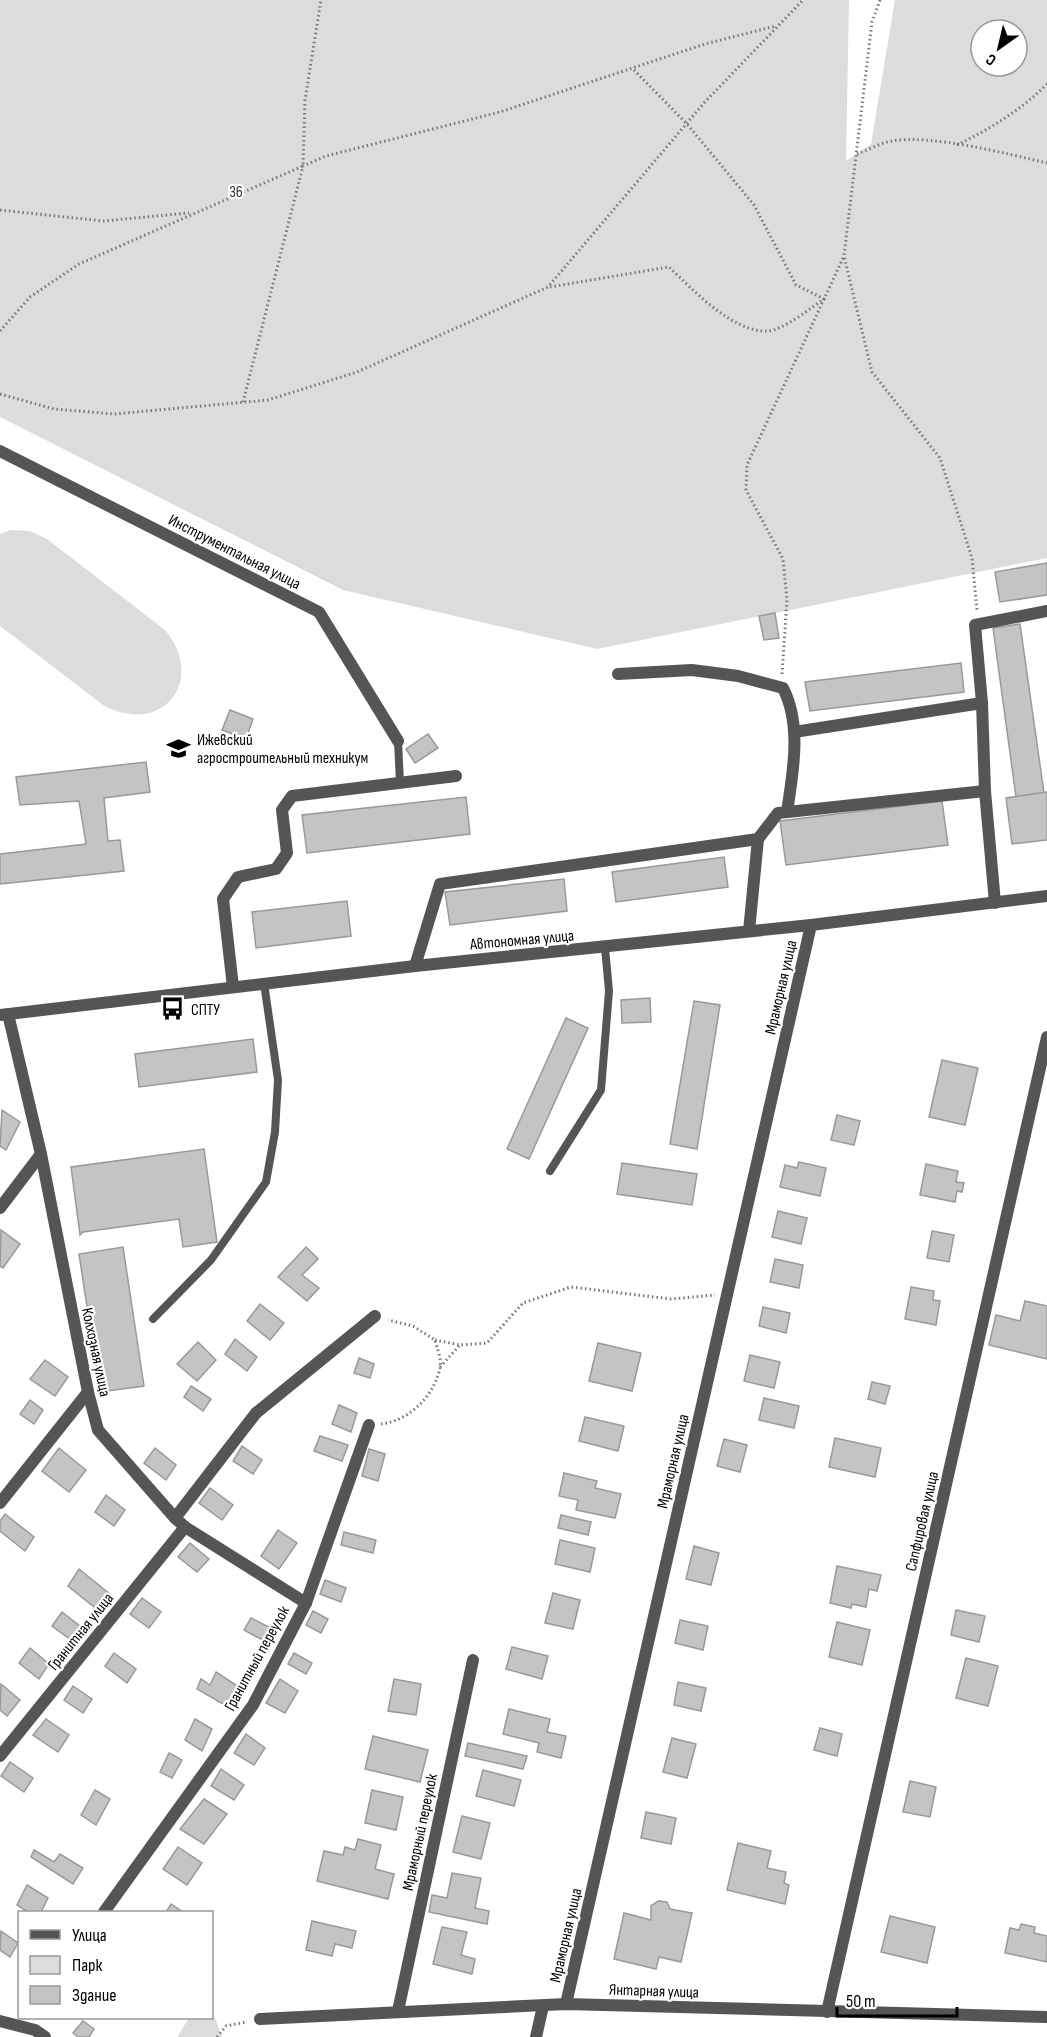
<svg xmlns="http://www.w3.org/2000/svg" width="1047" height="2037" font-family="'Sofia Sans Condensed',sans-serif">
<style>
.green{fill:#dcdcdc;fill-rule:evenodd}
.building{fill:#c4c4c4;stroke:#999;stroke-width:1.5}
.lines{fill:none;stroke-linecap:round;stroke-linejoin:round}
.path{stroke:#777;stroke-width:3;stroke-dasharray:1.5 3;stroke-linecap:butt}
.service{stroke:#555;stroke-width:8}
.minor{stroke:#555;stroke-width:12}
.labels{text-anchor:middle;stroke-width:4.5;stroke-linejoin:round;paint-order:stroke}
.park-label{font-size:16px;fill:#333;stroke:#fff}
.street-label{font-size:16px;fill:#000;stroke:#fff}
.poi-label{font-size:16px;fill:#000;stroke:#fff;text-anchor:start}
</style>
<rect width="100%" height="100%" fill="#fff"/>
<g class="green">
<path d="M0 0H849L846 161 871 144 895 0H1047V558L597 649 343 590 0 417ZM981 30H1017V66H981Z"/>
<path d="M11 530 30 531 47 539 165 630C207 681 162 737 103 705L0 626V534Z"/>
<polygon points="212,2010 222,2037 177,2037 189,2018 212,2018"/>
</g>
<g class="building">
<polygon points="1047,563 1047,595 1000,602 995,572"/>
<polygon points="775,613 779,638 764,640 759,616"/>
<polygon points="1020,624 1044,793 1016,797 993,628"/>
<polygon points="961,663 964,692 810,711 805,682"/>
<polygon points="230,710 253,719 246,739 222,730"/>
<polygon points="428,734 438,748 415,763 406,749"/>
<polygon points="146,762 150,792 104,798 108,841 120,840 124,871 0,884 0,854 86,844 79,801 20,805 16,777"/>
<polygon points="1047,792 1047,840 1012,844 1006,798"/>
<polygon points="466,797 470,834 307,853 302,815"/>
<polygon points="942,801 948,845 786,865 780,821"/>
<polygon points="724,857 728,887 616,902 612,872"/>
<polygon points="564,879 567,911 450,925 445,892"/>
<polygon points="347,901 351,936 256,948 252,912"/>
<polygon points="650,998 651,1022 622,1023 621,1000"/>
<polygon points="694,1001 720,1005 697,1149 670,1144"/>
<polygon points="566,1018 588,1028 529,1159 507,1149"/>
<polygon points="253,1039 257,1072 139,1087 135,1054"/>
<polygon points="942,1060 978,1068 965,1125 929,1117"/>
<polygon points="2,1110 20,1122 6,1150 0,1146"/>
<polygon points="837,1115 860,1121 854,1145 831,1140"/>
<polygon points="204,1149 217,1242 183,1247 179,1219 83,1232 80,1235 71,1167"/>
<polygon points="799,1162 826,1168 820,1196 780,1187 785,1165 797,1168"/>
<polygon points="622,1163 697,1174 692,1205 617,1194"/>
<polygon points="926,1164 958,1171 956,1182 964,1183 962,1192 957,1191 955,1202 920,1195"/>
<polygon points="778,1211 807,1218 801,1244 772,1237"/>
<polygon points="1,1230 20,1244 3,1268 0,1266"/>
<polygon points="932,1231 954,1235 949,1262 927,1258"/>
<polygon points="123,1247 144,1386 100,1392 79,1254"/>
<polygon points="306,1247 318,1259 302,1275 319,1288 307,1301 278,1277"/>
<polygon points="775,1259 803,1265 799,1288 770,1282"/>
<polygon points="911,1287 934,1291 933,1300 940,1301 936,1325 905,1319"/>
<polygon points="1025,1301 1047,1306 1047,1359 989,1345 996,1315 1020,1321"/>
<polygon points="260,1304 284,1323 270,1340 247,1321"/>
<polygon points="763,1307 790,1313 786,1333 759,1326"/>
<polygon points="235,1339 257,1357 247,1371 225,1354"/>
<polygon points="198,1342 216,1360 197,1381 177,1364"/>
<polygon points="598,1343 641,1353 632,1391 589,1381"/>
<polygon points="750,1355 780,1362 774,1388 744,1381"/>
<polygon points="359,1358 374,1364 370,1378 354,1373"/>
<polygon points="45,1360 68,1377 55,1396 30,1379"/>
<polygon points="872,1382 890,1386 885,1404 868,1399"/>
<polygon points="191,1386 211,1399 203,1411 184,1397"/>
<polygon points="764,1398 799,1406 794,1428 759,1420"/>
<polygon points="30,1400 43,1410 34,1424 20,1414"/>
<polygon points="339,1405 357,1413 351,1432 332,1424"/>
<polygon points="585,1417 624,1426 618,1451 579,1441"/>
<polygon points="320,1436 348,1445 342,1461 314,1451"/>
<polygon points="835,1438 881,1448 875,1477 829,1467"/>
<polygon points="724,1439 747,1445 740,1472 717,1466"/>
<polygon points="242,1446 262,1460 253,1474 233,1461"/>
<polygon points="59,1448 86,1470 69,1492 42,1471"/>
<polygon points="155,1448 176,1465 166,1480 144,1463"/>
<polygon points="369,1449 385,1454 378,1481 362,1476"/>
<polygon points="564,1473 597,1481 595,1488 621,1494 615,1518 576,1510 578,1500 559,1496"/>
<polygon points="210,1488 233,1505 222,1520 199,1503"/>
<polygon points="106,1495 125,1510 114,1526 95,1512"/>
<polygon points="5,1514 34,1537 25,1551 0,1531 0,1521"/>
<polygon points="561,1515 591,1522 588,1535 558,1528"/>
<polygon points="278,1530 297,1543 279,1569 261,1556"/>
<polygon points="344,1532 376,1540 373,1553 341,1545"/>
<polygon points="560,1540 595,1548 590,1572 555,1564"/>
<polygon points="190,1543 209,1559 197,1572 178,1557"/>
<polygon points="694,1546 719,1553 711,1585 686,1579"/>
<polygon points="837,1566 881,1575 877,1591 869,1589 866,1607 852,1604 851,1608 830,1603"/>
<polygon points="79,1569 111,1595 99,1611 68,1586"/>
<polygon points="325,1580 346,1588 341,1602 320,1594"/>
<polygon points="553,1593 580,1600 573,1629 545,1623"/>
<polygon points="142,1598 161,1612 149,1628 130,1614"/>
<polygon points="956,1610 985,1616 979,1642 951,1635"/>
<polygon points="313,1611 328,1619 321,1633 306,1625"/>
<polygon points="62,1612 81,1627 71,1640 52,1626"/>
<polygon points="251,1618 273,1629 266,1642 244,1630"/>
<polygon points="680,1620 708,1626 703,1650 675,1643"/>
<polygon points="837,1622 870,1630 862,1665 829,1657"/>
<polygon points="512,1647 548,1656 542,1679 506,1669"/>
<polygon points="30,1648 49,1664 39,1679 19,1663"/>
<polygon points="114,1653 136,1669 127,1683 105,1666"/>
<polygon points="294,1653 312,1663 306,1674 288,1664"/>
<polygon points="966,1658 998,1666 988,1706 956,1698"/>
<polygon points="216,1672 239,1687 228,1707 197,1689 201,1679 210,1685"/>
<polygon points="280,1679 298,1691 285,1713 266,1703"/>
<polygon points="394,1679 421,1684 416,1715 388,1711"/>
<polygon points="678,1682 706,1688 701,1711 674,1705"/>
<polygon points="1,1684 20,1700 7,1716 0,1710"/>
<polygon points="73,1686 92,1699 83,1713 64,1700"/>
<polygon points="509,1709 550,1719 547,1732 566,1736 561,1758 537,1752 539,1743 503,1734"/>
<polygon points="46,1719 69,1735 58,1752 33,1735"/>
<polygon points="195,1719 212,1729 202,1751 185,1740"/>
<polygon points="820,1728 842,1734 837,1756 814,1750"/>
<polygon points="246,1734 265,1748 254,1765 234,1753"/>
<polygon points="373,1736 428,1750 420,1782 365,1769"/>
<polygon points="672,1738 696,1744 687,1778 663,1772"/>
<polygon points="468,1743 527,1756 523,1769 465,1756"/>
<polygon points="169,1753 182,1760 172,1778 160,1772"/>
<polygon points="10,1762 33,1778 24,1792 1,1776"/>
<polygon points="221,1769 244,1785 234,1800 211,1786"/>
<polygon points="483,1770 521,1780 514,1806 476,1796"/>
<polygon points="910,1781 936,1787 930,1817 903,1812"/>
<polygon points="95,1790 110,1799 96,1825 81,1815"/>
<polygon points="372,1790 403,1797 396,1830 365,1823"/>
<polygon points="204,1799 227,1814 204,1844 180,1829"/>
<polygon points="646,1812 676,1818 671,1844 641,1838"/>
<polygon points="462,1816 490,1823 481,1859 453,1852"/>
<polygon points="358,1839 381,1845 375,1869 394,1874 388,1899 317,1881 324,1851 343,1855 345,1847 355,1850"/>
<polygon points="738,1843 771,1851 767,1868 786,1872 784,1883 789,1885 785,1904 727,1890"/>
<polygon points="178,1847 202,1863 187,1885 163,1869"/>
<polygon points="34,1850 54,1862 60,1854 83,1868 73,1884 31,1857"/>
<polygon points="452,1873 481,1878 475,1908 489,1911 487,1924 429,1912 432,1895 447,1898"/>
<polygon points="27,1885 48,1898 41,1912 28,1912 17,1905"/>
<polygon points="658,1901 667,1902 670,1909 692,1913 681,1962 659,1957 656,1969 614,1959 624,1913 651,1920 651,1906"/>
<polygon points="171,1904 183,1912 166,1912"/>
<polygon points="890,1916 935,1927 927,1963 881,1952"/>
<polygon points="312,1921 356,1931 352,1948 335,1944 332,1956 306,1950"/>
<polygon points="1021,1924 1035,1927 1034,1933 1047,1936 1047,1962 1005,1953 1010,1928 1019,1930"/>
<polygon points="442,1927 467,1932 461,1955 475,1959 472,1974 433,1964"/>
<polygon points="1,1931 18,1943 10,1957 0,1950"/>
<polygon points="83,2021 94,2029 89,2037 78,2037 73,2033"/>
</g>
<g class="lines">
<g class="path">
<polyline points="880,0 872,22 844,256 872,372 940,458 972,558 977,610"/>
<path d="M957 145C990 129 1021 110 1047 84"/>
<path d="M857 154C868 150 880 143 892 141 931 134 1008 154 1047 163"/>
<polyline points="0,210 103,221 189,213"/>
<path d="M550 287 669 267C692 289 733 333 768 331 783 330 811 308 824 299L796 285 754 205 687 124 632 68"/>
<polyline points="0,331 30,297 79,264 303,166 305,100 321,0"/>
<polyline points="0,394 54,409 114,414 268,400 357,372 548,287 704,103 803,0"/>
<polyline points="243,402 303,166 326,156 500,112 705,44 776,26"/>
<polyline points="782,674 787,600 783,559 746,490 747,465 844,256"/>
<polyline points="435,1340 460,1345 487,1343 523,1303 571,1287 671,1299 715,1295"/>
<polyline points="440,1367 460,1345"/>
<path d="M381 1424C409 1421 434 1396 440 1368 442 1361 437 1348 435 1340L413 1326 388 1320"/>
<polyline points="217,2037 226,2026 246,2022"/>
</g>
<g class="service">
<polyline points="398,741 400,783"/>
<polyline points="550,1171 601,1090 609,991 605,948"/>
<polyline points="153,1319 211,1260 266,1182 275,1132 278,1080 264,983"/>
</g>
<g class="minor">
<polyline points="0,451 319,612 398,741"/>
<path d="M618 674 692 670 738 676 783 688C802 725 793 772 787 812"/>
<polyline points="982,703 975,625 1047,611"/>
<polyline points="794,732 982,703 985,791"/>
<polyline points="749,931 758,839 778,813 985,791 995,903"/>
<polyline points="415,966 440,884 758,839"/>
<polyline points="233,987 223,899 238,877 276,869 287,853 282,810 292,796 456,776"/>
<polyline points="8,1014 41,1154 88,1392 98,1430 175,1518 185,1527 306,1603"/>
<polyline points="0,1015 415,966 811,925 1047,896"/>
<polyline points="0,1208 41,1154"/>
<polyline points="0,1503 88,1392"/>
<polyline points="175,1518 256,1413 375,1316"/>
<polyline points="0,1756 185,1527"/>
<polyline points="104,1912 253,1705 306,1603 369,1425"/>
<polyline points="566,2004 811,925"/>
<polyline points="398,2011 473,1660"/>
<polyline points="827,2012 1047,1037"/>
<polyline points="260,2019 566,2004 1047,2017"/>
<polyline points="0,2021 35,2030 45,2037"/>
<polyline points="536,2037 543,2006"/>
</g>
</g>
<defs>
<symbol id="university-bare" viewBox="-9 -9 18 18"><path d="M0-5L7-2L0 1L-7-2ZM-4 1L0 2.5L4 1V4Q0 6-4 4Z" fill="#000" stroke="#fff" stroke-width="2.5" paint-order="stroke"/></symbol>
<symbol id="bus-bare" viewBox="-9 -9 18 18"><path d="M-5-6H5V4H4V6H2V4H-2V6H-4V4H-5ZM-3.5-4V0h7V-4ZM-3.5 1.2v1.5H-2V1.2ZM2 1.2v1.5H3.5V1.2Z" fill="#000" stroke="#fff" stroke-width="2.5" paint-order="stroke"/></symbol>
</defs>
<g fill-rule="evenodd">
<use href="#university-bare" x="162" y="732" width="33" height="33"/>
<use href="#bus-bare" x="156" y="992" width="33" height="33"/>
</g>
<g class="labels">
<g class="park-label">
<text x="236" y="197">36</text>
</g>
<g class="street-label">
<text transform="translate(235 551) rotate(27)" y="6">Инструментальная улица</text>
<text transform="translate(522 939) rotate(-5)" y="6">Автономная улица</text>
<text transform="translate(780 987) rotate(-77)" y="6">Мраморная улица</text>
<text transform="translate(97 1352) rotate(78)" y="6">Колхозная улица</text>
<text transform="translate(672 1461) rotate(-77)" y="6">Мраморная улица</text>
<text transform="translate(921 1521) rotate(-77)" y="6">Сапфировая улица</text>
<text transform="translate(80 1631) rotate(-51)" y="6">Гранитная улица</text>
<text transform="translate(256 1658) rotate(-61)" y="6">Гранитный переулок</text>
<text transform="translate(419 1832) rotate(-78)" y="6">Мраморный переулок</text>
<text transform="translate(565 1935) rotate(-77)" y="6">Мраморная улица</text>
<text transform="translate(654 1990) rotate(2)" y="6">Янтарная улица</text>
</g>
<g class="poi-label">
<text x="197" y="745">Ижевский<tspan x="197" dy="18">агростроительный техникум</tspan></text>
<text x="191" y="1015">СПТУ</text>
</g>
</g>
<rect x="18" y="1911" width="195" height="108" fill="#ffffff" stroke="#999999" stroke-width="1.5"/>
<rect x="30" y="1930" width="30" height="9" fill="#555555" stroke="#999999" stroke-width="1.5"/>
<text x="72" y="1941" font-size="18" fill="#000000">Улица</text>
<rect x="30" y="1956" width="30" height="18" fill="#dcdcdc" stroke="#999999" stroke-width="1.5"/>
<text x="72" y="1971" font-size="18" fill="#000000">Парк</text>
<rect x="30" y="1986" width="30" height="18" fill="#c4c4c4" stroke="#999999" stroke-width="1.5"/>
<text x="72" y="2001" font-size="18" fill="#000000">Здание</text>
<g transform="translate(999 48) rotate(214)"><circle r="28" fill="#ffffff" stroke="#999999" stroke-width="1.5"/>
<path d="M0-4.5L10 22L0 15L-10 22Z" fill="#000000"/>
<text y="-9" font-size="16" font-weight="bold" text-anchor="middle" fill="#000000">С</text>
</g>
<path d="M837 2007v9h120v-9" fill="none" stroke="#000000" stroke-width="3"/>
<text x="846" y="2007" font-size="18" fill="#000000" stroke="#ffffff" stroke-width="4.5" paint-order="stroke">50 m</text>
</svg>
